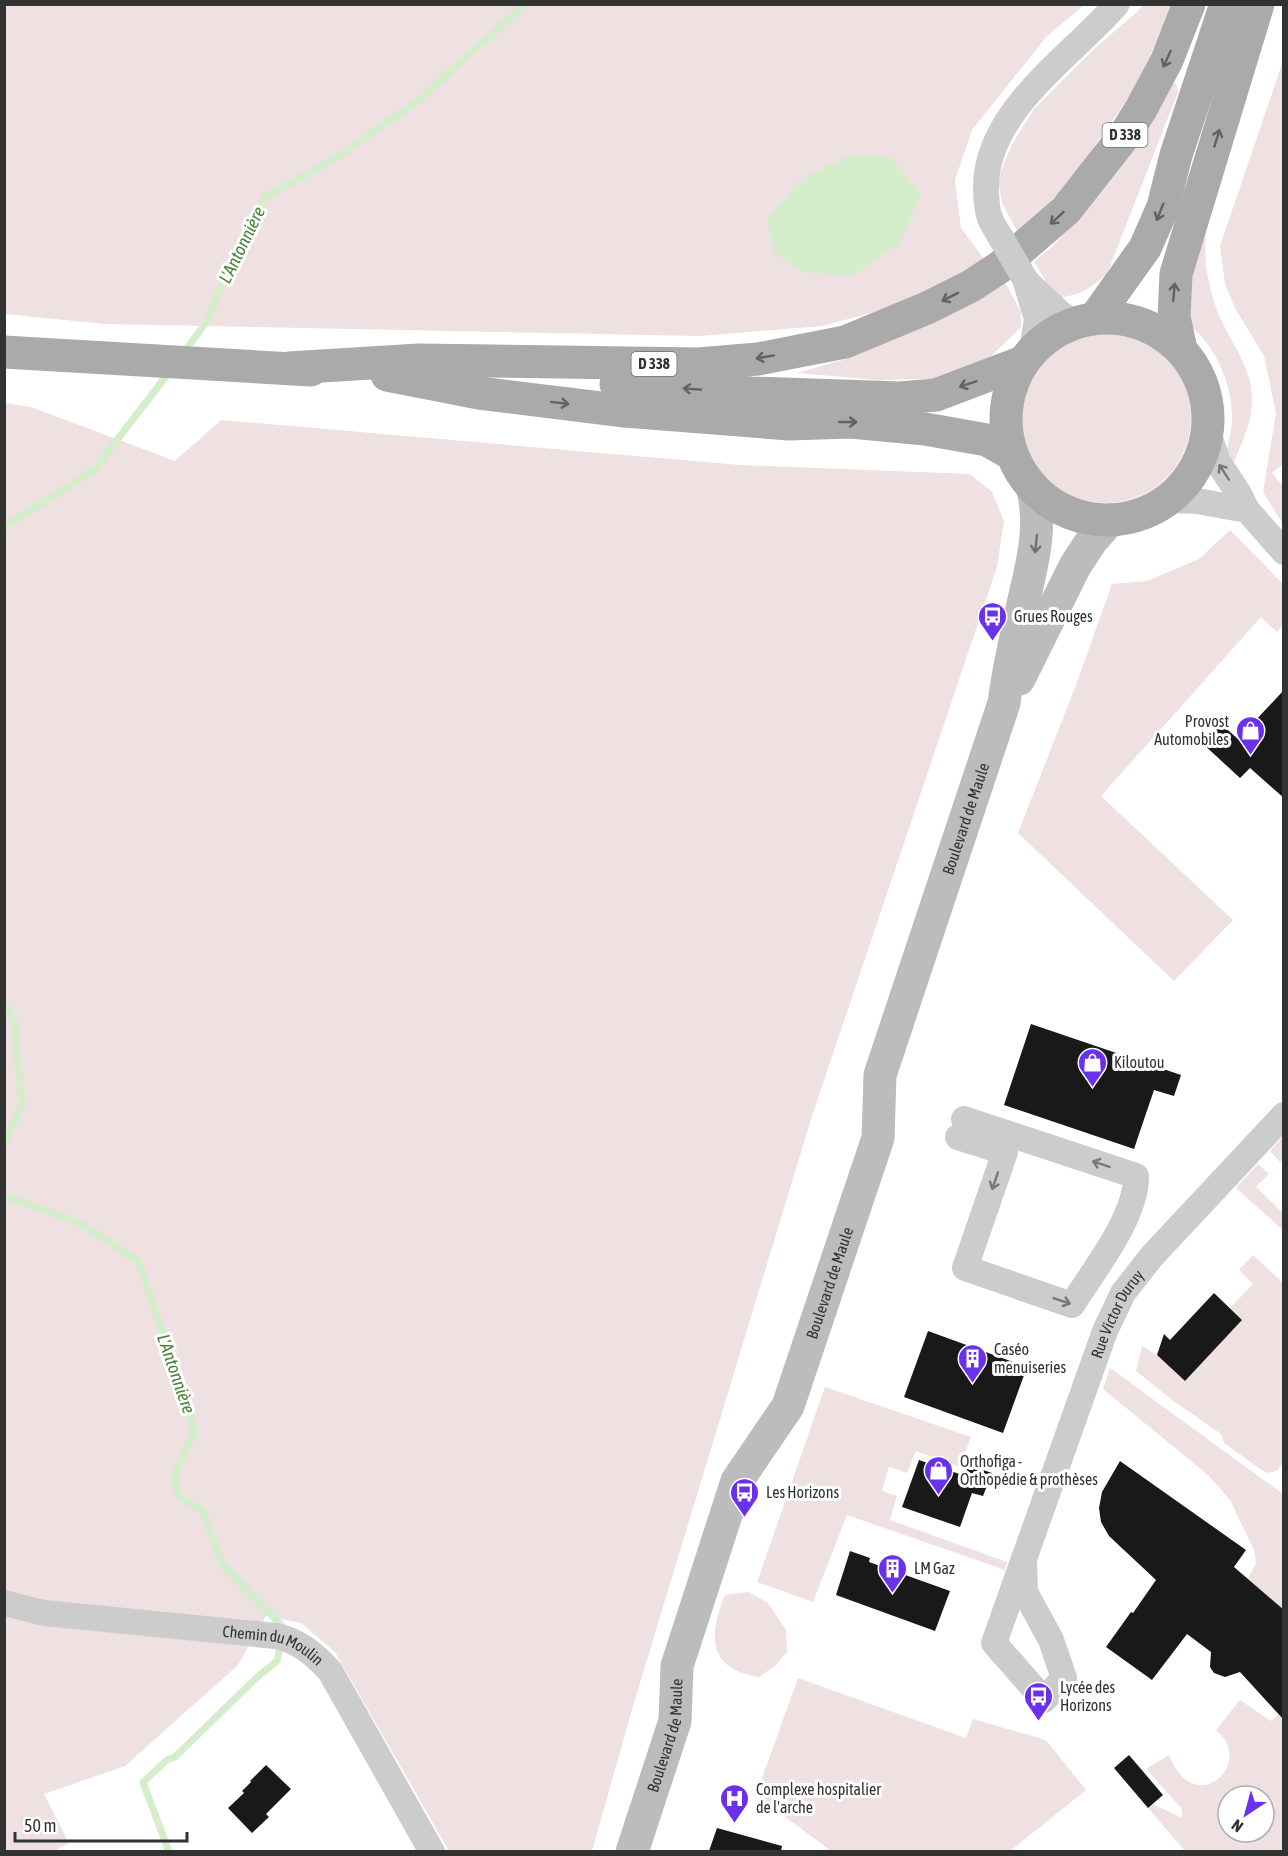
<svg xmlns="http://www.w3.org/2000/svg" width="1288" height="1856" font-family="'Asap Condensed',sans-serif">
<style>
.green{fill:#efe0e2;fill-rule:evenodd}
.water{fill:#d4eecc}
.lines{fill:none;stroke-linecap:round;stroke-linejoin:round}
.stream{stroke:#d4eecc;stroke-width:7}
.building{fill:#191919}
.street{stroke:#ccc;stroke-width:26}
.secondary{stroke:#bcbcbc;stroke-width:33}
.primary{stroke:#aaa;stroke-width:33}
.street-bridge{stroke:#ccc;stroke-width:26}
.oneway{stroke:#626262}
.oneway2{stroke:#777}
.oneway3{stroke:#707070}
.labels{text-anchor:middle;stroke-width:6;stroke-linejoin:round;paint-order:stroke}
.shield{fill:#fff;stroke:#707070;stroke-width:1.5}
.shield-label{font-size:15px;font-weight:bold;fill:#323232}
.poi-label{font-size:16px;fill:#323232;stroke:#fff;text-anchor:start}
.street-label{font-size:16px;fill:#323232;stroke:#fff}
.water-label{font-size:18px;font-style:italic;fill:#478436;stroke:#fff}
</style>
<rect width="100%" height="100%" fill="#fff"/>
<g class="green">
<polygon points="4,5 1084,5 1047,36 972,130 955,180 961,228 984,259 924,299 822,326 700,336 104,324 5,314"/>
<polygon points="1143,5 1175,5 1130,96 1065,188 1017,231 1002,203 998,179 1012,144 1034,109 1095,48 1137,12"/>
<polygon points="1283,61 1284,463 1272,473 1283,486 1283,524 1263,492 1276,413 1264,356 1235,308 1225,284 1220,246"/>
<path d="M1176 83 1178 92 1107 274C1091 287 1081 296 1060 297L1047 283 1034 262 1053 246 1111 179 1165 88Z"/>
<path d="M1206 235C1203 263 1209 289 1219 315 1230 341 1251 367 1252 396 1253 421 1242 443 1232 466L1226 456C1228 443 1233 427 1232 414 1231 382 1215 346 1191 326L1187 300 1191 267Z"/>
<polygon points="1005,282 1021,312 1021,327 989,358 933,379 877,380 797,373 843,360 911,332"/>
<circle cx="1106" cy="418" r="85"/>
<polygon points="4,403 31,407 175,461 221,420 740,465 970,474 992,492 1004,521 997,567 811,1119 633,1706 592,1851 449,1851 335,1652 301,1623 266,1616 238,1665 125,1766 44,1794 69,1843 54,1851 5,1851"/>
<polygon points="1230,530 1283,584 1283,625 1277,632 1261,617 1101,796 1233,920 1174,981 1018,833 1076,685 1112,584 1147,581 1199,559"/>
<polygon points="1283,1136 1283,1158 1280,1162 1270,1151"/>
<polygon points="1258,1164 1269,1174 1256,1187 1283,1213 1283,1230 1236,1188"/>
<polygon points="1253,1255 1283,1283 1284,1460 1277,1471 1266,1473 1224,1443 1221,1434 1172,1400 1136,1371 1142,1346 1157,1355 1185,1381 1242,1320 1230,1308 1253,1284 1239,1270"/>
<polygon points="1110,1368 1283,1494 1283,1610 1248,1579 1256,1563 1254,1550 1230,1500 1208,1475 1103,1389"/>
<polygon points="825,1387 971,1437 960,1467 916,1451 907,1473 889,1467 882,1491 897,1496 890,1520 1007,1562 1005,1570 847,1515 813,1602 757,1582"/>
<path d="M748 1592 768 1603 786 1630 787 1652 776 1665 759 1677C708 1670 708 1635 725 1595Z"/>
<polygon points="798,1678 966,1738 973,1719 1046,1740 1086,1790 1009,1852 831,1851 756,1795"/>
<path d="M1240 1700 1271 1721 1283 1710V1851H1185L1148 1808 1153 1804 1182 1818V1809L1146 1769 1169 1755C1194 1821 1257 1763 1216 1730ZM1228 1796H1264V1832H1228Z"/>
</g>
<polygon class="water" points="851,155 889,156 921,194 899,244 853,275 802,272 774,253 767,218 803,178"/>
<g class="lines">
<g class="stream">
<polyline points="184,352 208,320 233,254 265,197 336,158 419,100 525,4"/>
<polyline points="4,527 94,470 170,371"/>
<polyline points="4,1004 14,1020 22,1105 4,1144"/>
<polyline points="4,1196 80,1223 139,1262 195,1430 173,1479 180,1497 203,1511 222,1564 283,1627 282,1632"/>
<polyline points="169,1852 143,1782 167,1760 175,1757 255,1679 277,1661 281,1643"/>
</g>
</g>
<g class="building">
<polygon points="1284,690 1284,798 1250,768 1240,778 1202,743 1221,724 1238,739"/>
<polygon points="1031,1024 1181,1075 1174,1096 1154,1090 1134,1149 1004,1105"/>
<polygon points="1214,1293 1242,1320 1185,1381 1157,1355 1164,1334 1170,1340"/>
<polygon points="928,1331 1027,1367 1003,1433 904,1397"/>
<polygon points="919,1460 965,1476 968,1465 992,1473 983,1496 972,1493 960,1527 902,1507"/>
<polygon points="1120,1461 1246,1550 1234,1567 1284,1610 1284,1720 1240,1672 1225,1677 1214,1673 1210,1667 1211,1652 1187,1634 1152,1680 1106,1647 1131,1612 1133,1613 1156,1580 1109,1536 1101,1522 1099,1508 1102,1492"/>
<polygon points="850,1551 870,1558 869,1562 950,1591 935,1631 836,1595"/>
<polygon points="1129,1755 1163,1795 1148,1808 1114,1768"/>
<polygon points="266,1765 291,1789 266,1814 269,1817 252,1833 228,1808 244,1793 242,1791 251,1782 250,1781"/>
<polygon points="717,1828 782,1846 781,1851 709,1851"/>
</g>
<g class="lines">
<g class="street">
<path d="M1001 238C997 231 992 224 990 218 986 208 986 196 986 186 987 110 1072 56 1117 4"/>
<polyline points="1025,279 1037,319 1032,350"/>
<polyline points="1027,282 1062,315 1075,322"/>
<polyline points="1208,432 1218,462 1239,494 1247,510 1284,552"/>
<polyline points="1168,500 1197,501 1247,510"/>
<path d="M958 1137 1005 1152 965 1268 1072 1305C1094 1270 1137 1216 1136 1176L964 1119"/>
<path id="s1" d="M1024 1559 1025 1592 1051 1640 1064 1678 1044 1700 994 1643 1105 1331 1123 1293 1152 1256 1284 1115"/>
<path id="s2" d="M4 1603 44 1613 276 1636C299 1641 314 1654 330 1671L432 1852"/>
</g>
<g class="secondary">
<polyline points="1019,679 1075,566 1092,540 1110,520"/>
<path id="s3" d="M632 1852 675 1721 677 1666 737 1481 788 1406 878 1138 880 1075 1004 703C1008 670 1016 637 1023 604 1032 564 1043 527 1032 486"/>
</g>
<g class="primary">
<circle cx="1107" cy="419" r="101"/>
<polyline points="1095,318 1145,248 1163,207 1176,155 1226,4"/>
<polyline points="1181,350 1174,317 1176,274 1258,4"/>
<polyline points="4,352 311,370"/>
<polyline points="289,368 419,360 698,364 758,359 845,342 927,308 971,286 1000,267 1066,210 1124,136 1141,109 1167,60 1189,4"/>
<polyline points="387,375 479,393 625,411 789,424 851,422 925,429 987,440 1012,454"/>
<polyline points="616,384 751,393 900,398 936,395 1023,362"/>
</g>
<polyline class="street-bridge" points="1001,238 1025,279"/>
</g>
<defs><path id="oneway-shaft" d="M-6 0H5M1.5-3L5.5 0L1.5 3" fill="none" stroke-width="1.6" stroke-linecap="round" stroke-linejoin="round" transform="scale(1.5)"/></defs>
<g class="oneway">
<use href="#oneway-shaft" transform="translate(1167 59) rotate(114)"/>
<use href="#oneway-shaft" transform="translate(1217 138) rotate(-73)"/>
<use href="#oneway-shaft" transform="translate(1160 212) rotate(112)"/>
<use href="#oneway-shaft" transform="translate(1057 218) rotate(137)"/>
<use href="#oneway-shaft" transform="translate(1174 292) rotate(-85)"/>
<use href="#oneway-shaft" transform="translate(950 297) rotate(153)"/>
<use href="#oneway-shaft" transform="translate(765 357) rotate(170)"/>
<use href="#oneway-shaft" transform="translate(968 384) rotate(161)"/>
<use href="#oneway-shaft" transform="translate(692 389) rotate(-176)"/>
<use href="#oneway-shaft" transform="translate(560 403) rotate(7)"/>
<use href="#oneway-shaft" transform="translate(848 422)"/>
</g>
<g class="oneway2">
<use href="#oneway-shaft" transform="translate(1224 472) rotate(-123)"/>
<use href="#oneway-shaft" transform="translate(1101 1164) rotate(-162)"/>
<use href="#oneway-shaft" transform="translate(995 1181) rotate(109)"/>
<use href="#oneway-shaft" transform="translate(1062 1301) rotate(19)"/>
</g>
<use class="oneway3" href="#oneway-shaft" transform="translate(1036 544) rotate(96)"/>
<defs>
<symbol id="bus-pin" viewBox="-11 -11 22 30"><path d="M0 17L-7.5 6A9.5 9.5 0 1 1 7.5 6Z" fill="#6931eb" stroke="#fff"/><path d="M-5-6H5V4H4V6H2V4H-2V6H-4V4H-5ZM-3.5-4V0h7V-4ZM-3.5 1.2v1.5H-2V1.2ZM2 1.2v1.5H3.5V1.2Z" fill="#fff"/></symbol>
<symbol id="shop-pin" viewBox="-11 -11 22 30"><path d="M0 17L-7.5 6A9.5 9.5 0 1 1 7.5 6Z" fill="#6931eb" stroke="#fff"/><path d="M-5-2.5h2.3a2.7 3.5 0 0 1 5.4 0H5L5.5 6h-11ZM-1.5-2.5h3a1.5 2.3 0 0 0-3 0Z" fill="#fff"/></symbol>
<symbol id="building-pin" viewBox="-11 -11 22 30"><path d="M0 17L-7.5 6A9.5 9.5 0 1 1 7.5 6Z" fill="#6931eb" stroke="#fff"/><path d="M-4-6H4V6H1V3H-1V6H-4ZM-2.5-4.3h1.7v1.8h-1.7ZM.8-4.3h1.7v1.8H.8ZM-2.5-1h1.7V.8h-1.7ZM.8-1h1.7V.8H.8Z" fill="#fff"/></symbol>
<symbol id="hospital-pin" viewBox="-11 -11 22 30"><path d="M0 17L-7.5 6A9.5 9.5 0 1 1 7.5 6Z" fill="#6931eb" stroke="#fff"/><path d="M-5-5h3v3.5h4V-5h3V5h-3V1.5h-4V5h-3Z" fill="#fff"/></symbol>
</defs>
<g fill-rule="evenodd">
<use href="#bus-pin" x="976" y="600" width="33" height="45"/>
<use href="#shop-pin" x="1234" y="714" width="33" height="45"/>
<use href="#shop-pin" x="1076" y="1046" width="33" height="45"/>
<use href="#building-pin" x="956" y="1342" width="33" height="45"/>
<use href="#shop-pin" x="922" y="1454" width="33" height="45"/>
<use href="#bus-pin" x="728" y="1476" width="33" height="45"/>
<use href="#building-pin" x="876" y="1552" width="33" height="45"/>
<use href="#bus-pin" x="1022" y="1680" width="33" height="45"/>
<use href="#hospital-pin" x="718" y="1782" width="33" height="45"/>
</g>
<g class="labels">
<g class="shield">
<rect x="1102.5" y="123" width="45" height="24" rx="4.5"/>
<rect x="631.5" y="352" width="45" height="24" rx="4.5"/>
</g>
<g class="shield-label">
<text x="1125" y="140">D 338</text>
<text x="654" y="369">D 338</text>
</g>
<g class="poi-label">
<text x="1014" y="622">Grues Rouges</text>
<text x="1229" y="727" text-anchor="end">Provost<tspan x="1229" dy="18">Automobiles</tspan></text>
<text x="1114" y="1068">Kiloutou</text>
<text x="994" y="1355">Caséo<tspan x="994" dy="18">menuiseries</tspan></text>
<text x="960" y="1467">Orthofiga -<tspan x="960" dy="18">Orthopédie &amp; prothèses</tspan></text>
<text x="766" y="1498">Les Horizons</text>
<text x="914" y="1574">LM Gaz</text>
<text x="1060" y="1693">Lycée des<tspan x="1060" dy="18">Horizons</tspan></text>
<text x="756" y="1795">Complexe hospitalier<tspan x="756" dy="18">de l'arche</tspan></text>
</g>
<g class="street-label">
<text dy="6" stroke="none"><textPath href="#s3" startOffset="1094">Boulevard de Maule</textPath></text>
<text dy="6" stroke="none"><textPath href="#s3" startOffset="608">Boulevard de Maule</textPath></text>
<text dy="6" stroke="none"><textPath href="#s1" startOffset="585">Rue Victor Duruy</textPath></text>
<text dy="6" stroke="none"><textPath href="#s2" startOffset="274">Chemin du Moulin</textPath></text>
<text dy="6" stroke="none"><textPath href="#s3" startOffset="122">Boulevard de Maule</textPath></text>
</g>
<g class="water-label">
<text transform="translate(242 245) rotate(-64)" y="6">L'Antonnière</text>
<text transform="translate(176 1374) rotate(71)" y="6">L'Antonnière</text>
</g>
</g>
<rect width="1288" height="1856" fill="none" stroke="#323232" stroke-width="12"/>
<g transform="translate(1246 1814) rotate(216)"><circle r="28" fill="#ffffff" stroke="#adadad" stroke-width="1.5"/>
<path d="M0-4.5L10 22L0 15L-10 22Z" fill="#6931eb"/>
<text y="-9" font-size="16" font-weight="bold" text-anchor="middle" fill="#323232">N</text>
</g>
<path d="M15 1832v9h172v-9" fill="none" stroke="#323232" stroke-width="3"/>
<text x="24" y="1832" font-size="18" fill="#323232" stroke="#ffffff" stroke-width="4.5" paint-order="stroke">50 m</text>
</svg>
